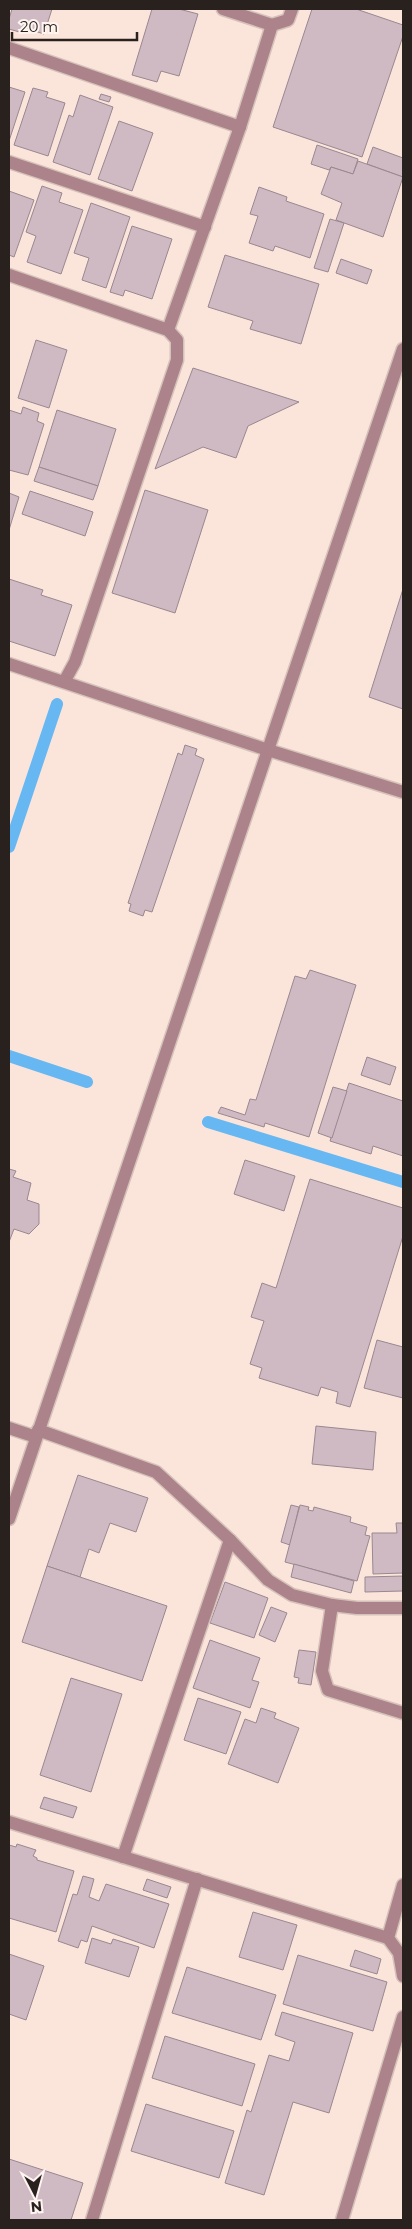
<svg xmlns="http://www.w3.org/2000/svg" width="412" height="2229" font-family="Montserrat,sans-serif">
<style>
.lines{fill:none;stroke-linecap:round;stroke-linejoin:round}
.stream{stroke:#67b8f2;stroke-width:12}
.building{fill:#cfbac4;stroke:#9a8790}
.service-casing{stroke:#d5c2b9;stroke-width:15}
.minor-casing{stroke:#d5c2b9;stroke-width:15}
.tertiary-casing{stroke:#d5c2b9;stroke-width:15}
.service{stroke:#ac828b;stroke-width:12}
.minor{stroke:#ac828b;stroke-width:12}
.tertiary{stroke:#ac828b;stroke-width:12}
</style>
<rect width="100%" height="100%" fill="#fbe5db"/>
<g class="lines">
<g class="stream">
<polyline points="9,847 57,704"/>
<polyline points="9,1056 87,1082"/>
<polyline points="208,1122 403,1182"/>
</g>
</g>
<g class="building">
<polygon points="12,9 52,9 44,34 25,28 23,33 9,29 9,19"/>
<polygon points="152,9 179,9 198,14 179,76 161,71 157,82 132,75"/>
<polygon points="312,9 356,9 403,25 403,36 362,157 273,127"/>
<polygon points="9,87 25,92 9,141"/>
<polygon points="33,88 48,92 46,97 65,103 48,156 14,145"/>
<polygon points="101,94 111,97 109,102 99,99"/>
<polygon points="80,95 113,107 90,175 53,162 69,115 73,117"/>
<polygon points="119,121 153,133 132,191 98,179"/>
<polygon points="317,145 358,159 353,174 331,167 329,170 311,164"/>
<polygon points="373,147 403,158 403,177 367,164"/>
<polygon points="358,161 403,177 383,237 336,220 342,203 321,194 331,167 353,174"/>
<polygon points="42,186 62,193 59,202 83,210 61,274 27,262 36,236 26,232"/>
<polygon points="259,187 287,197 286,201 324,214 310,258 275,246 273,251 249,243 258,216 250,214"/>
<polygon points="9,191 34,200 14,257 9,255"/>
<polygon points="91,203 130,217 106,288 82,280 89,258 74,253"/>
<polygon points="330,219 344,223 328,272 314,268"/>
<polygon points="132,226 172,239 152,299 125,290 123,296 110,292"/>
<polygon points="225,255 319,284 301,344 250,329 253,321 208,307"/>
<polygon points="341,259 372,270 367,284 336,273"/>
<polygon points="36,340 67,350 49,408 18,398"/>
<polygon points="193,368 299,402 248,426 236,458 203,447 155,469"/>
<polygon points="23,407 39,413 37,421 44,424 28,475 9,470 9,410 21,414"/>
<polygon points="57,410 116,429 98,486 39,467"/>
<polygon points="39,467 98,486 93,500 34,481"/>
<polygon points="145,490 208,510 175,613 112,593"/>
<polygon points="30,491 93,512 85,536 22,514"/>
<polygon points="9,493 19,497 9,530"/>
<polygon points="9,579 43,590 41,595 72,605 55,656 9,641"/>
<polygon points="403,589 403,709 369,697"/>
<polygon points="185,745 197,749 195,755 204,759 152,912 145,910 143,916 129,911 131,904 128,903 178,753 182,755"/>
<polygon points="310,970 356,985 309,1137 265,1123 264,1127 218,1113 221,1107 245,1115 250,1099 256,1100 295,976 306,979"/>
<polygon points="367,1057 396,1067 390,1085 361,1075"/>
<polygon points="349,1083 403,1101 403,1156 373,1146 371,1154 330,1141"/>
<polygon points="333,1087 347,1091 332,1138 318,1133"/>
<polygon points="245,1160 295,1176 284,1211 234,1194"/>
<polygon points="9,1169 16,1171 13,1177 31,1183 27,1200 39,1204 39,1224 29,1234 14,1229 9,1242"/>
<polygon points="310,1179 403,1208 403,1236 350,1407 336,1403 338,1392 321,1387 318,1396 259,1378 262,1368 250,1364 264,1321 251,1317 262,1283 276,1288"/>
<polygon points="377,1340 403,1347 403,1398 364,1388"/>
<polygon points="316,1426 376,1432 373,1470 312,1464"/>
<polygon points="78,1475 148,1498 136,1532 110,1523 99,1553 89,1549 80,1577 47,1566"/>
<polygon points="291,1505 299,1507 290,1545 281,1542"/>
<polygon points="300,1505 309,1507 308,1510 313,1511 314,1507 351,1517 350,1522 367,1527 365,1535 370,1536 357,1581 285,1562"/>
<polygon points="396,1523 403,1523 403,1573 373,1574 372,1533 397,1533"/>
<polygon points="294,1564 354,1581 351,1593 291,1577"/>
<polygon points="47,1566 167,1606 142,1681 22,1642"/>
<polygon points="403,1576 403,1591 365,1592 365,1577"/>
<polygon points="225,1582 268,1598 254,1638 210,1623"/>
<polygon points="271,1607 287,1613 275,1642 259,1635"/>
<polygon points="210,1640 260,1658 252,1680 259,1682 250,1708 193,1688"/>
<polygon points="299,1650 316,1652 311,1685 298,1683 299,1678 294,1677"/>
<polygon points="71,1678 122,1694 91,1792 40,1775"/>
<polygon points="198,1698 241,1712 226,1754 184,1740"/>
<polygon points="261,1708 276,1713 274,1718 299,1728 278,1783 228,1764 245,1719 256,1723"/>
<polygon points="44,1797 77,1807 73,1818 40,1808"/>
<polygon points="17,1844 36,1850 33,1856 37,1858 37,1860 74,1871 56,1932 9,1918 9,1845 16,1847"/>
<polygon points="83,1876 94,1879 89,1897 99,1901 106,1884 169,1904 154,1948 92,1926 87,1942 81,1940 78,1948 58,1941 73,1894 77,1895"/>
<polygon points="147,1879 171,1887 167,1898 143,1890"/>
<polygon points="253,1912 297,1925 283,1970 239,1957"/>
<polygon points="92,1938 111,1944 113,1939 139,1947 129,1977 85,1963"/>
<polygon points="355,1950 381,1959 377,1974 350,1966"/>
<polygon points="9,1954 44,1966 26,2020 9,2014"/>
<polygon points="298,1955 387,1982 373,2031 283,2004"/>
<polygon points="187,1967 276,1995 261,2040 172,2013"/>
<polygon points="282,2012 353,2033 329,2113 293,2102 264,2195 225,2183 247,2110 251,2112 269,2055 289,2061 295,2042 275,2035"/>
<polygon points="165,2036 255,2064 242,2106 152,2078"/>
<polygon points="146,2104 234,2131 219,2178 131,2151"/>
<polygon points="9,2159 83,2183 71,2220 9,2220"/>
</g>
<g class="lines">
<defs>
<g id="service">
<polyline points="332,1605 322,1671 328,1690 403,1713"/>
<polyline points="123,1857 230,1540"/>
<polyline points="403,1885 388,1938 399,1953 403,1976"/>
<polyline points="342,2220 403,2017"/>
</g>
<g id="minor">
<polyline points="223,9 272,25"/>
<polyline points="9,48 240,127"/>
<polyline points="9,162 205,227"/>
<polyline points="9,275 168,330 177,340 177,360 75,662 64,682"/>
<polyline points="168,330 240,127 272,25 288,20 292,9"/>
<polyline points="9,664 268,750 403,792"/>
<polyline points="9,1428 36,1437"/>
<polyline points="38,1430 156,1472 230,1540 268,1580 292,1595 332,1605 357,1608 403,1608"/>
<polyline points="9,1822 388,1938"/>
<polyline points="92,2220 197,1879"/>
</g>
<polyline id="tertiary" points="9,1519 403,349"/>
</defs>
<use href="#service" class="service-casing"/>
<use href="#minor" class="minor-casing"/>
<use href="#tertiary" class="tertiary-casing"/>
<use href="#service" class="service"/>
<use href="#minor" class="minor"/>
<use href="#tertiary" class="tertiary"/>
</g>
<rect width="412" height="2229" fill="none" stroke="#29211e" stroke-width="20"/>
<g transform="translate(35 2194) rotate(174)" stroke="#fef5f1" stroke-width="4" paint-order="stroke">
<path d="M0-4L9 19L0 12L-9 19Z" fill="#29211e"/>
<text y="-8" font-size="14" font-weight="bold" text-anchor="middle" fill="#29211e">N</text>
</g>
<path d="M12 32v8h125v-8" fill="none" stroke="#29211e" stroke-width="2.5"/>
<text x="20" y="32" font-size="15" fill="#29211e" stroke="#fef5f1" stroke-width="4" paint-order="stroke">20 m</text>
</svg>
